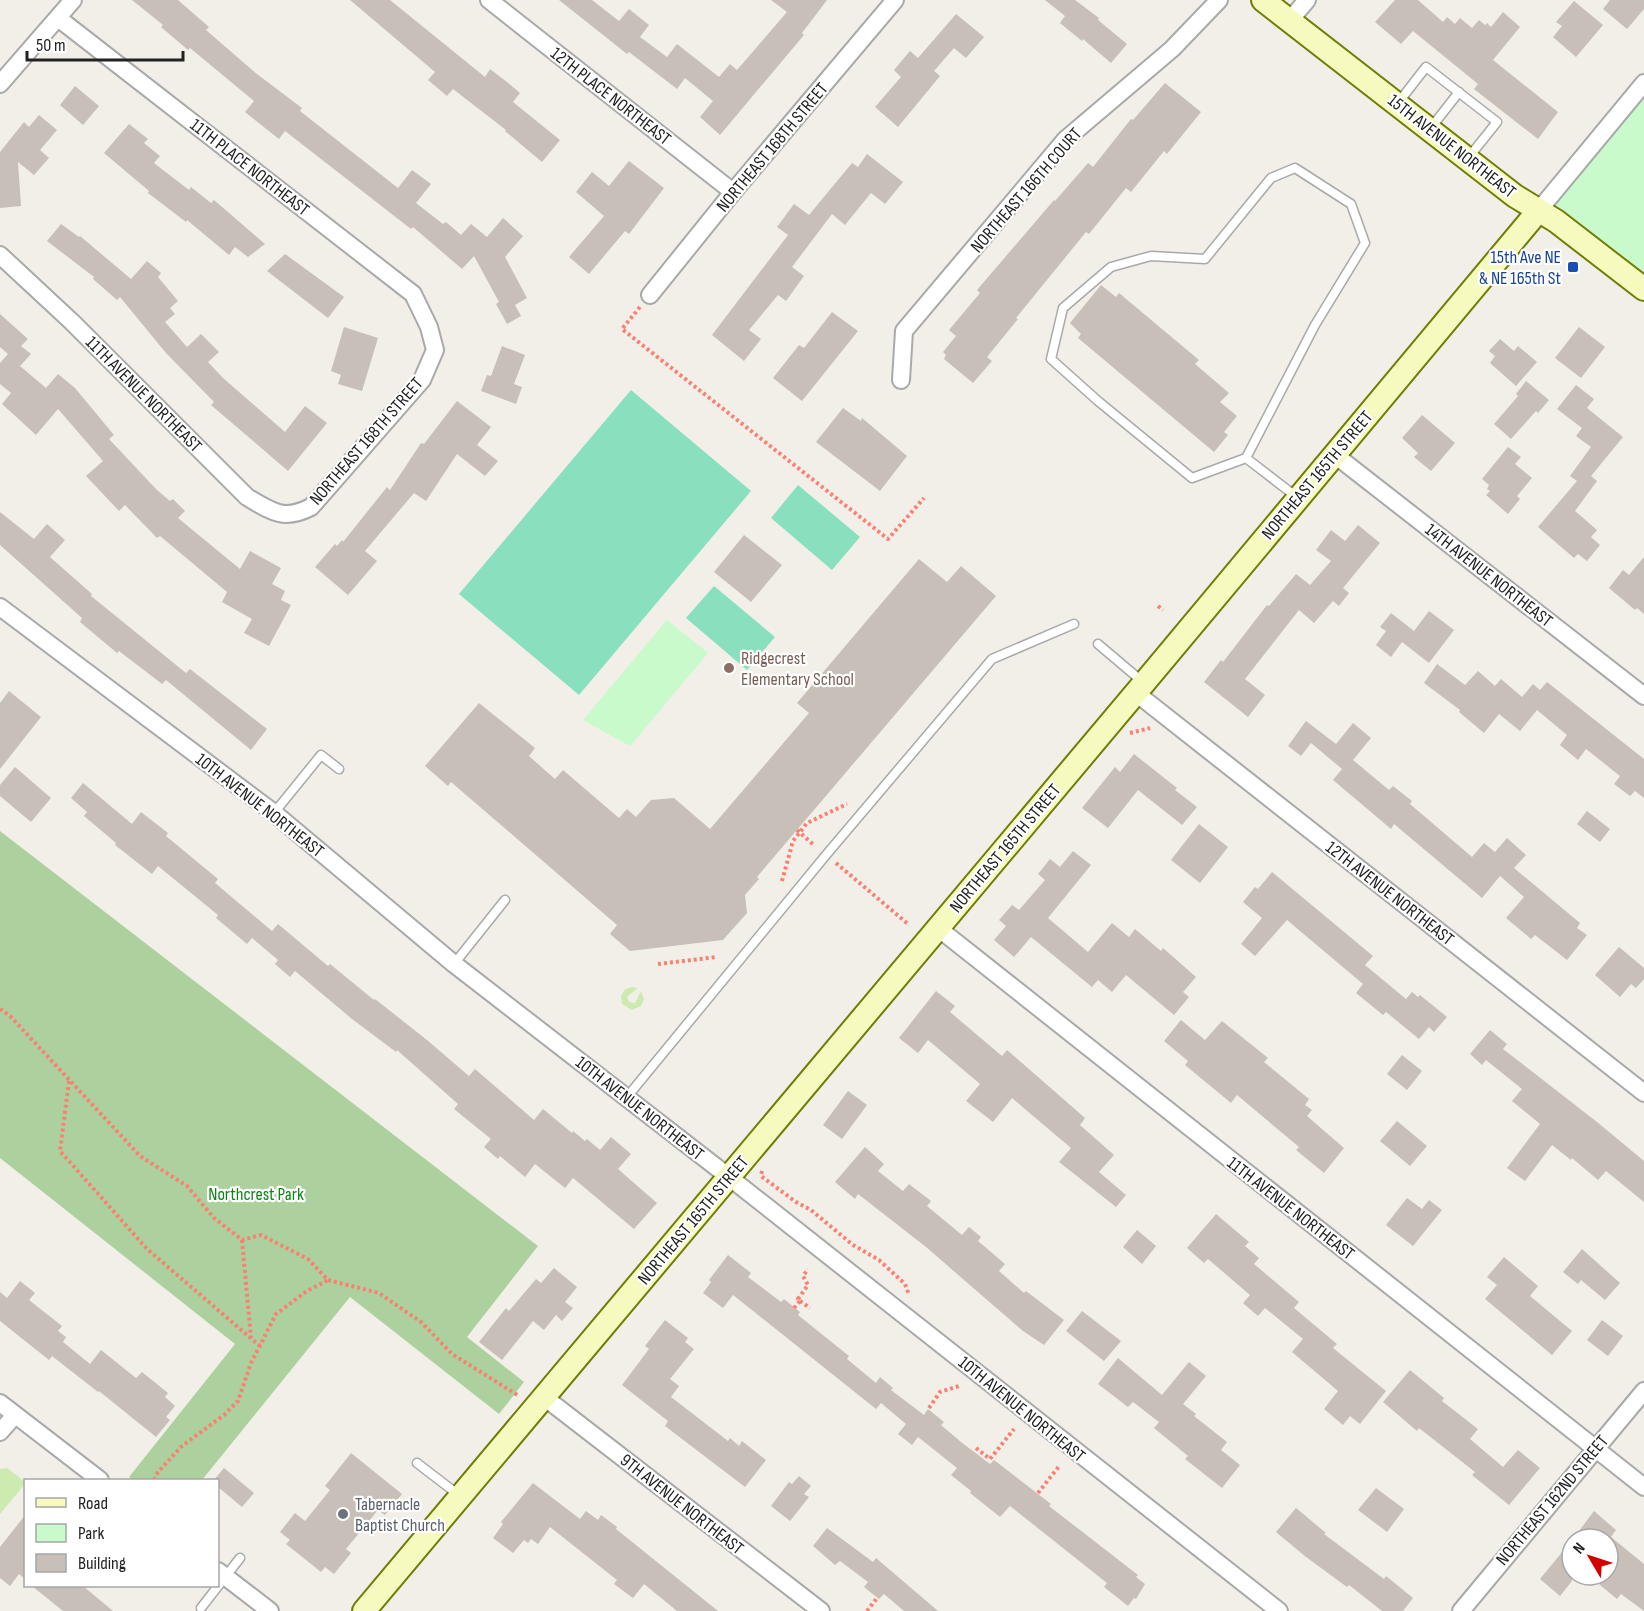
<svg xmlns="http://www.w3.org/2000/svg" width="1644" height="1611" font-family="'Sofia Sans Condensed',sans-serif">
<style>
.grass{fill:#cdebb0}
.forest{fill:#add19e}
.park{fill:#c8facc}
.pitch{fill:#88e0be}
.building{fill:#c7bfb8}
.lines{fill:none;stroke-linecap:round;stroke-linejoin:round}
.lane-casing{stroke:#a9a9a9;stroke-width:11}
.street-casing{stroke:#a9a9a9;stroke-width:20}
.secondary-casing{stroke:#707d05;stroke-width:26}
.path{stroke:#fa8072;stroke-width:4;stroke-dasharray:3 3;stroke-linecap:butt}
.lane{stroke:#fff;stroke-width:8}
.street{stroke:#fff;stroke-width:16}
.secondary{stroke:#f7fabf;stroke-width:22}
.transit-dot{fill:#1a4fb4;stroke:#fff;stroke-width:2}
.education-dot{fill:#8d6e63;stroke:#fff;stroke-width:2}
.worship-dot{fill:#6b7280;stroke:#fff;stroke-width:2}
.labels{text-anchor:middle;stroke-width:4.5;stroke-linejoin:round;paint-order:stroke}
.street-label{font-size:18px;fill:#222;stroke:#fff}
.transit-label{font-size:18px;fill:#164399;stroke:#fff;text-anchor:end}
.education-label{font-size:18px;fill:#785e54;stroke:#fff;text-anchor:start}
.park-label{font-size:18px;fill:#0c8416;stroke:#fff}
.worship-label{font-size:18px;fill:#5b616d;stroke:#fff;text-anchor:start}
</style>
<rect width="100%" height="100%" fill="#f2efe9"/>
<g class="grass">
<polygon points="632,987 638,988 627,997 629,1002 635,1003 641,991 644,999 641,1006 632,1010 622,1004 621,996 625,989"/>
<polygon points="7,1468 25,1482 25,1484 0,1514 0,1469"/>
</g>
<polygon class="forest" points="0,831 538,1246 467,1337 524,1382 499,1414 350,1297 202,1480 134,1480 129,1477 235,1344 0,1158"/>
<g class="park">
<polygon points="1644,87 1644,291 1539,210"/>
<polygon points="667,620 708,653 630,746 583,720"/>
</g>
<g class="pitch">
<polygon points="631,390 751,491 579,695 459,594"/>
<polygon points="798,485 860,537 832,570 771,518"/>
<polygon points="714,586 775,637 747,670 686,618"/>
</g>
<g class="building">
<polygon points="132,0 178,0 209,27 206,30 257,74 302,108 300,111 398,188 412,170 431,184 416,203 443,224 446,222 461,235 471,224 487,237 503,218 523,236 505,257 527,298 515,305 521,316 507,324 496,304 499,302 474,256 462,269 413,227 411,229 285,131 279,139 245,112 254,101 190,48 188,50 161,27 163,25"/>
<polygon points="350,0 390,0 485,77 490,69 507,82 520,93 513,102 560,140 542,162 505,131 506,130 453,89 447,96 428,80 435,72"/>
<polygon points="559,0 592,0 619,21 629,9 649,25 640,37 667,57 677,44 719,77 730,64 737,70 787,12 771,0 827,0 802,33 804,35 720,135 700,117 713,101 685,78 677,89 629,52 627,54"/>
<polygon points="1045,0 1075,0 1099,18 1098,20 1127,44 1111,63 1083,39 1082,41 1060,23 1065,16"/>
<polygon points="1395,0 1418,0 1443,22 1447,17 1455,24 1460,18 1472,28 1479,20 1485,25 1487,23 1491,27 1503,12 1520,27 1493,60 1558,112 1538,139 1474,89 1478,84 1413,31 1401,44 1375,22"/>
<polygon points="1610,0 1644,0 1644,9 1627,29 1603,9"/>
<polygon points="1574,1 1603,25 1576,57 1553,37 1562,26 1556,22"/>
<polygon points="956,14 984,37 966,58 954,48 934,71 940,76 898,127 875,107 901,77 894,70 910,51 918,58"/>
<polygon points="1165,83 1201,112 1167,154 1164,151 1131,192 1126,188 1089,234 1086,232 1016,318 1018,319 987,357 992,361 973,383 944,359 946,355 943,352 956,336 949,330 980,293 977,290 1054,200 1055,201 1088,163 1093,167 1131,119 1133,120"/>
<polygon points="75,86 99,106 83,125 60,105"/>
<polygon points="39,115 57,130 40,150 49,158 34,175 18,162 21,206 0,208 0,152 24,122 29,127"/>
<polygon points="129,124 148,139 144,143 160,156 154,163 189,190 191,187 211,203 214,200 265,244 248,257 235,247 229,255 187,220 186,222 148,193 149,191 104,153"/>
<polygon points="867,154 903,182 885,204 871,193 845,225 832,214 792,267 804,276 786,301 778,295 749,330 761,339 744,361 712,335 788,235 777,227 794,204 809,215 852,163 858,167"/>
<polygon points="629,161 664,188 629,234 625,231 589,274 569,257 604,216 576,192 592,172 609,186"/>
<polygon points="61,224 79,237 80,236 131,279 147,261 161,273 158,277 178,301 170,308 175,314 165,322 187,347 201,334 219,352 208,362 223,378 285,432 305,406 327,423 288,471 211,405 214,402 166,353 120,297 117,300 93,279 94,277 47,241"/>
<polygon points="285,254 344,297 328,318 267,271"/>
<polygon points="1101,285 1116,297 1119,293 1199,360 1195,364 1229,393 1220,402 1237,416 1224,432 1228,435 1214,452 1078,338 1081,334 1070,323"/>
<polygon points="832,312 858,331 802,401 773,378 799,345 804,348"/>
<polygon points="0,314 28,339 21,346 31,354 20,366 46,388 58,374 75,388 114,435 109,439 156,489 170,501 173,499 185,511 178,518 240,569 250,551 281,568 272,584 285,591 281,600 291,605 269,646 244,633 252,619 222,602 227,592 160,536 157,538 125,505 119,511 86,476 103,461 58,409 36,435 2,404 11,393 0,384 0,363 8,354 0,347"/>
<polygon points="344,327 378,338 362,391 338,384 341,375 331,371"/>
<polygon points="1579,327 1605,347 1581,378 1555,358"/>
<polygon points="1500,339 1514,351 1518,346 1537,362 1516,386 1490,363 1495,356 1489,351"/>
<polygon points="502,346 525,355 514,384 522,387 516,404 481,391 487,375 491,376"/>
<polygon points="1526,381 1549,400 1538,413 1536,411 1511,439 1494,424 1518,396 1516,394"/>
<polygon points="1576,385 1594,399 1587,408 1623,437 1591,476 1597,481 1575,511 1597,530 1591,537 1600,545 1587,561 1578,554 1574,558 1538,527 1577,481 1570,476 1591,447 1576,436 1582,428 1557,409"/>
<polygon points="457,401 491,427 477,445 498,461 485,476 457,454 426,501 414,493 365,551 377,561 348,595 315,567 335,544 337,546 342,540 343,542 387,487 390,490 421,443 424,444"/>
<polygon points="843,408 861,421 862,418 907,456 880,491 816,442"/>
<polygon points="1422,415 1455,443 1431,471 1414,457 1418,453 1402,438"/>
<polygon points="1508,447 1521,457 1515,464 1532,478 1517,496 1520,499 1508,514 1486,495 1490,491 1487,489 1489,485 1482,479"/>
<polygon points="0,512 34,539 47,524 65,540 50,557 92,594 91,596 186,673 190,669 267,729 251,750 166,680 162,684 119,651 117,653 80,622 82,618 0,545"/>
<polygon points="1358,525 1380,543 1343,588 1349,593 1339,606 1333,601 1314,623 1299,610 1245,679 1265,695 1248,717 1204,682 1221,660 1223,662 1267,605 1269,606 1296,574 1310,585 1331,561 1316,550 1331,530 1345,541"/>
<polygon points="744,535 782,565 751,602 714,572"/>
<polygon points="1644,557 1644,614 1637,608 1635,610 1609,588 1623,570 1629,575"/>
<polygon points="919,559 947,582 961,566 996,596 757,877 759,879 745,895 747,913 723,940 630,951 610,934 617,925 451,782 448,786 425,766 479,703 535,748 529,756 555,779 563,770 619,818 627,809 636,817 651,800 674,798 710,829 809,713 797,703"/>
<polygon points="1429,611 1454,630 1429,663 1402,642 1391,657 1376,645 1386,631 1380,627 1391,613 1414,631"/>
<polygon points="1437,664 1465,685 1478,671 1495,686 1501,679 1522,697 1533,684 1540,690 1547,682 1644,759 1644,798 1635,791 1630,796 1614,784 1620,776 1586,749 1578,760 1560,745 1567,735 1537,710 1520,731 1499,714 1484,733 1459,712 1460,710 1424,683"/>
<polygon points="9,691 41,717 0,769 0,703"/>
<polygon points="1306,721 1336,744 1353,723 1371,738 1353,760 1389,790 1393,786 1412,801 1410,804 1472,857 1484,843 1495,852 1507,838 1526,855 1514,868 1580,923 1577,928 1587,935 1567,960 1535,935 1531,939 1506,918 1524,897 1500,876 1482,898 1394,824 1391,829 1333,780 1342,769 1311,743 1301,756 1288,746"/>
<polygon points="1134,754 1177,788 1175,790 1197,807 1182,825 1138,790 1108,828 1082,808 1115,767 1120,772"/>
<polygon points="15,767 51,798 31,822 0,796 0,785"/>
<polygon points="83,783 132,824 141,812 168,833 166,836 218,879 215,883 272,931 278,924 328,966 330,964 374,1000 375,999 427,1040 469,1076 475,1069 534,1120 543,1109 572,1133 573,1131 585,1141 587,1139 600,1150 611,1137 631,1154 618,1169 657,1203 634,1229 573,1178 565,1188 535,1164 525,1177 500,1156 498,1159 484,1147 491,1139 454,1109 458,1104 397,1050 396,1052 352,1019 295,971 290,977 275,964 278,960 252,938 247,944 216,918 218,915 158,866 152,874 115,845 116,843 84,816 87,812 71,798"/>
<polygon points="1587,811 1610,829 1600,842 1577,824"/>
<polygon points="1199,824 1228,847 1200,883 1171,860"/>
<polygon points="1073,851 1091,865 1048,918 1088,952 1112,923 1129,937 1135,929 1161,951 1163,948 1196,977 1183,992 1189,997 1174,1015 1126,975 1112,992 1098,980 1092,987 1031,937 1014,957 994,940 1006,926 999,920 1012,905 1019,910 1045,880 1038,874 1050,859 1060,867"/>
<polygon points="1272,872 1373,956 1365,965 1406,999 1412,992 1418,997 1420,995 1447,1017 1434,1032 1429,1027 1419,1039 1386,1012 1383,1015 1356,993 1363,984 1287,920 1255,956 1241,944 1262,918 1243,902 1255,887 1258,889"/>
<polygon points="1619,947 1644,968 1644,979 1636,988 1631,984 1620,997 1595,975"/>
<polygon points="936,991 955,1006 950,1012 1002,1056 1007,1050 1085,1118 1080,1125 1114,1155 1099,1172 1126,1195 1116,1207 1059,1162 1071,1148 1012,1098 993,1122 966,1101 980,1084 928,1040 918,1053 899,1038"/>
<polygon points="1181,1020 1205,1040 1222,1021 1268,1058 1264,1062 1309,1099 1305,1105 1312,1110 1307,1116 1344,1148 1324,1173 1296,1150 1299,1147 1237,1095 1231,1103 1185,1065 1188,1061 1164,1041"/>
<polygon points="1490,1030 1507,1044 1503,1049 1597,1122 1644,1161 1644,1202 1606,1171 1598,1180 1572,1158 1571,1160 1552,1145 1525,1181 1507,1168 1540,1124 1512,1101 1522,1089 1486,1060 1482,1065 1470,1054"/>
<polygon points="1402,1055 1422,1071 1407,1090 1387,1074"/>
<polygon points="848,1091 867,1105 842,1139 823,1125"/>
<polygon points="1397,1121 1427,1146 1410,1166 1380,1141"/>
<polygon points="865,1147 884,1164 878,1171 903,1191 909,1184 931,1201 927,1206 962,1235 969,1227 981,1237 978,1241 1005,1264 999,1271 1024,1293 1026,1291 1064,1320 1044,1345 1023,1331 926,1247 858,1194 855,1199 835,1182"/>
<polygon points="1407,1198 1422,1209 1429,1200 1442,1210 1413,1246 1386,1225"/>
<polygon points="1216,1214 1249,1242 1245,1246 1259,1258 1254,1264 1299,1302 1294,1308 1337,1344 1333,1348 1386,1391 1360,1424 1350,1416 1343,1425 1324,1409 1338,1391 1292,1352 1303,1339 1265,1308 1258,1316 1243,1303 1250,1295 1208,1259 1204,1263 1187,1248"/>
<polygon points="1137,1230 1156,1246 1142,1264 1123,1247"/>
<polygon points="1582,1249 1620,1283 1605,1300 1581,1280 1578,1284 1563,1272"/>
<polygon points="728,1255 751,1273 748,1277 781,1302 784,1299 800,1312 798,1315 849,1356 847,1359 876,1383 880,1377 893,1388 891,1390 924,1415 928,1409 944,1422 941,1425 961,1442 990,1464 994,1460 1051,1504 1049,1506 1138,1575 1136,1577 1145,1584 1136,1599 1134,1598 1128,1606 1104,1587 1107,1583 1010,1506 1000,1517 970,1493 971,1491 951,1475 957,1468 918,1437 912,1445 898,1434 906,1424 881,1403 876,1409 733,1295 723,1308 703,1293 711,1282 709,1280"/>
<polygon points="1504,1257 1538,1286 1530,1296 1572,1331 1552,1355 1485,1299 1497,1285 1487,1277"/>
<polygon points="554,1268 577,1287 565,1302 573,1308 562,1321 556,1315 544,1330 533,1321 502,1360 479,1342 506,1308 509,1311 536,1279 541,1283"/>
<polygon points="20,1281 35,1293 29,1300 62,1326 58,1331 66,1337 63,1342 90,1364 101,1350 136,1378 142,1372 168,1393 165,1397 175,1406 166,1417 170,1420 156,1437 99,1391 98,1392 52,1356 49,1360 0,1321 0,1292 7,1298"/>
<polygon points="1082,1311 1121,1341 1104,1361 1066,1331"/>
<polygon points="665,1320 688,1338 685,1342 694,1349 670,1379 679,1386 671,1397 728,1441 730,1438 739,1446 742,1441 766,1460 745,1487 665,1426 668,1421 622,1385 649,1349 645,1346"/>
<polygon points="1602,1320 1623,1336 1608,1356 1587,1340"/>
<polygon points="1118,1358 1162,1395 1189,1362 1206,1376 1183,1404 1196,1414 1194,1416 1227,1442 1221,1450 1240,1465 1222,1488 1185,1459 1188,1456 1154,1428 1159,1422 1133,1402 1128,1407 1098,1384"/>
<polygon points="1410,1370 1444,1398 1442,1401 1478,1429 1470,1439 1503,1467 1518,1450 1540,1468 1509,1505 1472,1475 1475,1472 1419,1428 1417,1431 1383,1402"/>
<polygon points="351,1453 402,1494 385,1515 378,1510 346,1549 351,1553 334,1574 325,1567 321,1572 286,1544 290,1540 280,1532 295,1513 305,1521 330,1490 325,1486"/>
<polygon points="224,1468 254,1493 242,1507 218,1487 218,1480 214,1480"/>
<polygon points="799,1476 811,1486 804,1494 809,1497 790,1521 771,1506 789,1482 792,1484"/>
<polygon points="533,1483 580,1519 586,1511 598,1520 601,1515 617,1527 616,1529 718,1611 677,1611 644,1584 633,1598 614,1584 617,1580 550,1527 538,1544 531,1539 528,1543 524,1540 513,1553 493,1538 503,1524 501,1522"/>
<polygon points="1376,1488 1404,1509 1387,1532 1358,1510"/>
<polygon points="1296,1508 1326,1533 1324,1534 1384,1579 1386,1576 1413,1598 1403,1611 1382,1611 1349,1585 1347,1587 1306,1557 1276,1532"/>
<polygon points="1594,1511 1616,1530 1611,1537 1644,1564 1644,1611 1621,1594 1617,1599 1588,1575 1608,1575 1608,1539 1573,1539"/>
<polygon points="26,1514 26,1580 19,1574 10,1586 0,1578 0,1547"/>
<polygon points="827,1528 873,1562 876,1558 938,1611 904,1611 884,1594 879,1599 864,1587 868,1582 840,1561 835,1565 813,1546"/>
<polygon points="1572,1540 1572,1581 1560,1596 1540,1579"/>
<polygon points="32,1586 83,1586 113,1611 63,1611"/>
</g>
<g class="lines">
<defs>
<g id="lane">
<polyline points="1398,103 1426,67 1497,122 1469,157"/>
<polyline points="1430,129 1459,92"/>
<polygon points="1295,168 1351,204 1365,243 1315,325 1246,458 1192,478 1098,401 1051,359 1063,308 1111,267 1151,256 1205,259 1271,178"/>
<polyline points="1246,458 1298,498"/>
<polyline points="1098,644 1144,683"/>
<polyline points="274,813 321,755 339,769"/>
<polyline points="454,964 505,900"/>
<polyline points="627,1097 826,855 992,659 1074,624"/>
<polyline points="417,1463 460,1496"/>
<polyline points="201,1608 240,1558"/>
</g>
<g id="street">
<polyline points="489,0 733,192"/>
<polyline points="1290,20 1307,0"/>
<polyline points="0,84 73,0"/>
<polyline points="1539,210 1644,83"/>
<path d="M0 255 72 322 247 497C272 512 284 521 311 507L422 380 435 350 429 327 413 294 58 18"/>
<polyline points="650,295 733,192 895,0"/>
<polyline points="901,380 904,331 1066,139 1172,49 1219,0"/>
<polyline points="1335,455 1644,696"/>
<polyline points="0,607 274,813 454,964 729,1177 1279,1611"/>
<polyline points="1136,693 1644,1093"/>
<polyline points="938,928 1644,1487"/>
<polyline points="544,1397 821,1611"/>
<polyline points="0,1403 100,1480"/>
<polyline points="0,1432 15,1415"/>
<polyline points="218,1571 270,1611"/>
<polyline points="1461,1611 1644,1391"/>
</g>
<g id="secondary">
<polyline points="1263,0 1515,196 1556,221 1644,289"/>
<polyline points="364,1611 1144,683 1539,210"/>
</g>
</defs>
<use href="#lane" class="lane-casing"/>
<use href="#street" class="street-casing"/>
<use href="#secondary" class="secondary-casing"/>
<g class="path">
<polyline points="640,307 622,329 888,539 924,498"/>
<polyline points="1158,606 1163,610"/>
<polyline points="1130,733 1150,728"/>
<polyline points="797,830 815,846"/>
<polyline points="836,863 908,924"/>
<polyline points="782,881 793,841 807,823 847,804"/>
<polyline points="658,964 717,957"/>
<polyline points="0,1009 10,1016 140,1156 187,1186 214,1218 242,1240 261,1235 308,1259 328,1280 379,1293 421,1322 452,1354 519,1396"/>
<polyline points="69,1081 60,1151 147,1249 260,1346"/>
<polyline points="762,1171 761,1176 796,1202 811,1210 853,1245 879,1260 905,1284 909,1295"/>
<polyline points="242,1240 251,1338"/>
<polyline points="800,1301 810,1308"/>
<polyline points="794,1308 800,1301 798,1299 808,1285 803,1276 808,1269"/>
<polyline points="929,1408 940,1392 959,1386"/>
<polyline points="976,1448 990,1459 1014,1429"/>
<polyline points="154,1480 158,1472 182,1446 224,1415 238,1401 251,1363 276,1314 307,1291 328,1280"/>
<polyline points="1038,1493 1060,1465"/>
<polyline points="867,1611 877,1598"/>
</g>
<use href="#lane" class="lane"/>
<use href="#street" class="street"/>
<use href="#secondary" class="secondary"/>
</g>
<rect class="transit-dot" x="1567" y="261" width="12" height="12" rx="3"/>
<circle class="education-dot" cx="729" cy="668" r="6"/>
<circle class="worship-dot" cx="343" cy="1514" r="6"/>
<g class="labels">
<g class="street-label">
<text transform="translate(611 96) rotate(38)" y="6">12TH PLACE NORTHEAST</text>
<text transform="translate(1452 146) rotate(38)" y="6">15TH AVENUE NORTHEAST</text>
<text transform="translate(772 147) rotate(-50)" y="6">NORTHEAST 168TH STREET</text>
<text transform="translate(250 167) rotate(38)" y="6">11TH PLACE NORTHEAST</text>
<text transform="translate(1026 190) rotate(-49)" y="6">NORTHEAST 166TH COURT</text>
<text transform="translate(144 394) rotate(45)" y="6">11TH AVENUE NORTHEAST</text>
<text transform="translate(366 441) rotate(-49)" y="6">NORTHEAST 168TH STREET</text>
<text transform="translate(1317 475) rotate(-50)" y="6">NORTHEAST 165TH STREET</text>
<text transform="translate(1489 575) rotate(38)" y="6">14TH AVENUE NORTHEAST</text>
<text transform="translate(260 805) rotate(38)" y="6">10TH AVENUE NORTHEAST</text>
<text transform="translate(1005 848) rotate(-50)" y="6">NORTHEAST 165TH STREET</text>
<text transform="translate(1390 893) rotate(38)" y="6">12TH AVENUE NORTHEAST</text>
<text transform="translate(640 1108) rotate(38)" y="6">10TH AVENUE NORTHEAST</text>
<text transform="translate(1291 1208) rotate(38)" y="6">11TH AVENUE NORTHEAST</text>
<text transform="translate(693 1220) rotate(-50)" y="6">NORTHEAST 165TH STREET</text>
<text transform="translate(1022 1409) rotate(39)" y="6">10TH AVENUE NORTHEAST</text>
<text transform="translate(1552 1500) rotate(-50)" y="6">NORTHEAST 162ND STREET</text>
<text transform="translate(682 1504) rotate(38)" y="6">9TH AVENUE NORTHEAST</text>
</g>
<g class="transit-label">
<text x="1561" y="263">15th Ave NE<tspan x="1561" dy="21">&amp; NE 165th St</tspan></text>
</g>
<g class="education-label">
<text x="741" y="664">Ridgecrest<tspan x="741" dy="21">Elementary School</tspan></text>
</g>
<g class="park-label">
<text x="256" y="1200">Northcrest Park</text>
</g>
<g class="worship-label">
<text x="355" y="1510">Tabernacle<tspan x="355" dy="21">Baptist Church</tspan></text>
</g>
</g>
<rect x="24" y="1479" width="195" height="108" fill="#ffffff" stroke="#a7a7a7" stroke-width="1.5"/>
<rect x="36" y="1498" width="30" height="9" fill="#f7fabf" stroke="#a7a7a7" stroke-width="1.5"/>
<text x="78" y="1509" font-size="18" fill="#222222">Road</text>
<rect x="36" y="1524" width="30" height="18" fill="#c8facc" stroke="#a7a7a7" stroke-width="1.5"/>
<text x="78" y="1539" font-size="18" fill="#222222">Park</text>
<rect x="36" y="1554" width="30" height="18" fill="#c7bfb8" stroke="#a7a7a7" stroke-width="1.5"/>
<text x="78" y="1569" font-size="18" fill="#222222">Building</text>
<g transform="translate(1590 1557) rotate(309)"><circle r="28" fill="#ffffff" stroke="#a7a7a7" stroke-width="1.5"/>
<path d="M0-4.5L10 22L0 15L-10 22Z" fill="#d40000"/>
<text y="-9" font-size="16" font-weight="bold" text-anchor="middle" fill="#222222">N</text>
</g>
<path d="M27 51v9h156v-9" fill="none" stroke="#222222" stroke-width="3"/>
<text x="36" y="51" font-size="18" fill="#222222" stroke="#ffffff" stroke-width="4.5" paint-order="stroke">50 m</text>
</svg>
